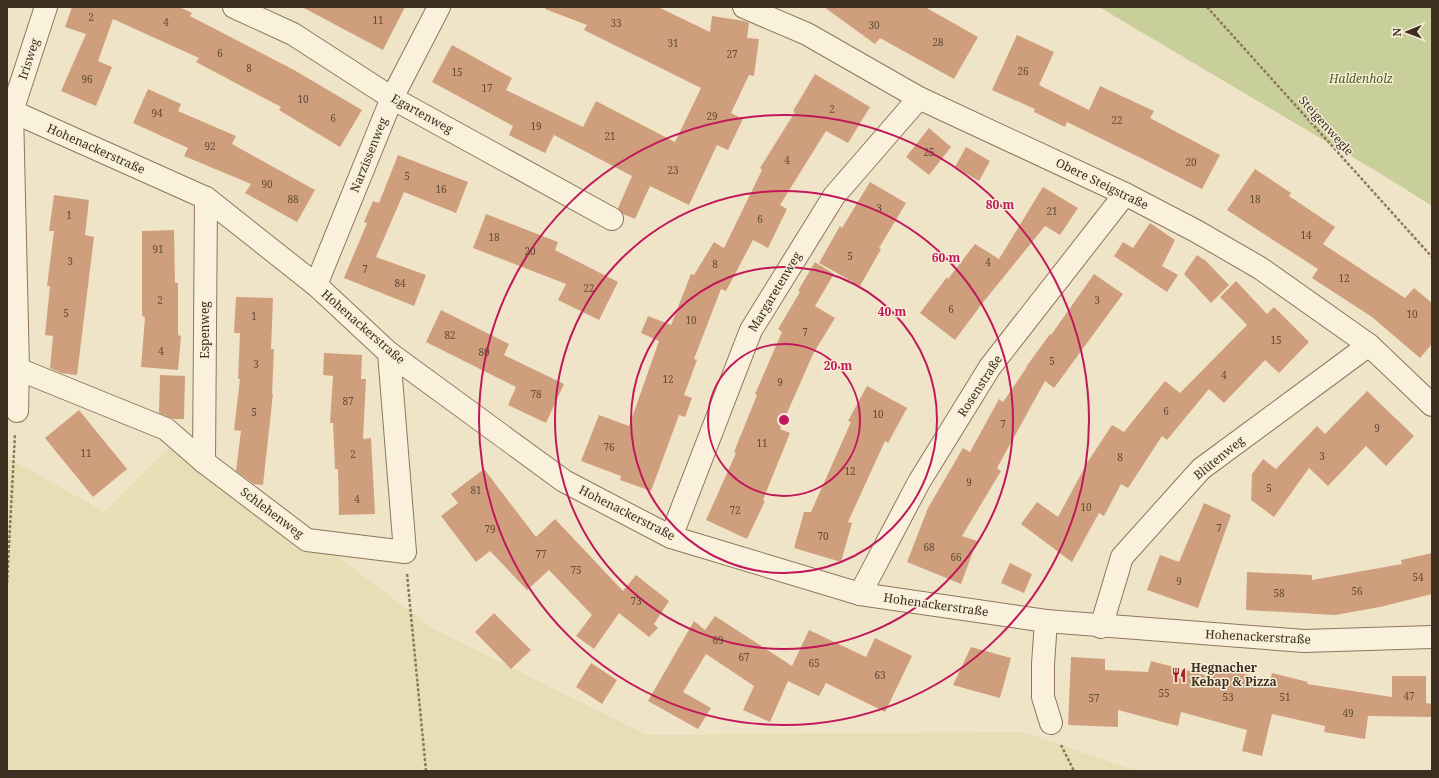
<svg xmlns="http://www.w3.org/2000/svg" width="1439" height="778" font-family="'Noto Serif',serif">
<style>
.farmland{fill:#e6deb5}
.green{fill:#c9cf9b}
.building{fill:#cf9f7d}
.lines{fill:none;stroke-linecap:round;stroke-linejoin:round}
.minor-casing{stroke:#8d765c;stroke-width:24}
.path{stroke:#8d765c;stroke-width:2.5;stroke-dasharray:3 2;stroke-linecap:butt}
.minor{stroke:#faf1dc;stroke-width:22}
.ring{fill:none;stroke:#c2185b;stroke-width:2}
.labels{text-anchor:middle;stroke-width:3;stroke-linejoin:round;paint-order:stroke}
.number-label{font-size:10px;fill:#624a37}
.street-label{font-size:12px;fill:#3d2e20;stroke:#f7eed8}
.park-label{font-size:12px;font-style:italic;fill:#4d5a26;stroke:#f7eed8}
.poi-label{font-size:12px;font-weight:bold;fill:#3d2e20;stroke:#f7eed8;text-anchor:start}
.centre{fill:#c2185b;stroke:#f7eed8;stroke-width:2}
.ring-label{font-size:12px;text-anchor:middle;font-weight:bold;fill:#c2185b;stroke:#f7eed8;stroke-width:3;stroke-linejoin:round;paint-order:stroke}
</style>
<rect width="100%" height="100%" fill="#f0e4c8"/>
<polygon class="farmland" points="180,437 432,628 647,735 1023,732 1136,771 7,771 7,457 104,512"/>
<polygon class="green" points="1099,7 1432,7 1432,206 1386,177"/>
<g class="building">
<polygon points="72,7 179,7 192,13 190,16 294,70 362,110 340,147 279,110 281,107 196,62 199,58 113,19 98,61 112,67 96,106 61,91 86,34 65,27"/>
<polygon points="302,7 405,7 383,50"/>
<polygon points="545,7 658,7 710,32 712,16 744,21 749,23 747,38 759,39 754,76 749,75 731,113 743,119 728,150 717,145 689,205 650,186 635,219 623,214 618,208 632,176 554,135 545,153 509,135 513,126 432,82 452,45 512,78 506,90 583,127 596,101 675,142 701,88 584,30 587,25 545,9"/>
<polygon points="824,7 925,7 978,37 954,79 880,38 875,44"/>
<polygon points="1017,35 1054,52 1039,85 1089,110 1100,86 1154,111 1150,118 1220,155 1202,189 1145,160 1067,122 1065,127 1034,112 1035,109 992,90"/>
<polygon points="815,74 870,107 848,143 826,131 780,205 787,209 768,248 753,240 726,291 721,289 694,359 697,360 684,395 692,398 685,417 679,415 651,491 620,480 621,476 581,461 599,415 629,426 659,341 641,333 648,316 671,325 691,274 694,275 714,242 724,248 762,170 760,168 795,112 793,111"/>
<polygon points="148,89 181,104 178,111 236,136 232,144 315,190 297,222 245,193 251,184 184,156 188,148 133,123"/>
<polygon points="929,128 951,147 929,175 906,157"/>
<polygon points="966,147 990,161 979,181 955,167"/>
<polygon points="398,155 468,182 456,213 404,192 376,257 426,275 414,306 344,278 367,223 364,222 373,201 379,203"/>
<polygon points="1255,169 1291,193 1289,196 1335,227 1323,244 1405,298 1414,288 1432,303 1432,344 1420,358 1372,317 1312,278 1318,269 1227,210"/>
<polygon points="870,182 906,203 879,248 881,249 860,286 819,263 840,226 842,228"/>
<polygon points="1043,187 1078,208 1060,235 1045,226 981,305 955,340 920,313 947,277 948,279 975,244 999,259"/>
<polygon points="54,195 89,200 85,235 94,237 77,375 61,373 50,368 53,336 45,335 50,286 47,286 54,231 49,231"/>
<polygon points="486,214 558,242 555,250 618,282 599,320 558,300 566,284 473,248"/>
<polygon points="1150,223 1175,240 1162,266 1178,275 1167,292 1114,256 1123,242 1133,248"/>
<polygon points="174,230 175,283 178,283 178,335 181,336 178,370 141,367 145,317 142,316 142,231"/>
<polygon points="1197,255 1206,261 1229,285 1211,303 1184,274"/>
<polygon points="815,262 834,274 815,306 835,318 813,354 780,429 790,433 763,500 765,501 747,539 706,520 736,453 734,452 757,395 755,394 782,332 778,329 800,292 798,291"/>
<polygon points="1094,274 1123,294 1054,388 1045,381 997,468 1001,471 962,536 977,541 961,584 907,562 928,508 963,448 970,452 999,399 1003,402 1027,367 1026,367 1050,334 1051,335"/>
<polygon points="1236,281 1267,314 1274,307 1309,342 1279,373 1265,360 1224,403 1209,389 1167,440 1162,436 1128,488 1121,484 1104,516 1099,513 1072,562 1021,524 1037,502 1058,517 1087,463 1112,425 1124,432 1165,381 1180,393 1247,325 1220,297"/>
<polygon points="236,297 273,298 271,349 274,349 272,394 273,394 263,485 254,484 236,471 241,431 234,430 240,379 238,379 240,333 234,333"/>
<polygon points="441,310 509,344 504,355 564,384 546,423 508,405 516,387 426,342"/>
<polygon points="324,353 362,355 361,379 366,379 363,439 371,438 375,514 339,515 338,469 335,469 333,423 330,423 333,376 323,375"/>
<polygon points="160,375 185,376 184,419 173,419 159,413"/>
<polygon points="867,386 907,408 888,443 885,441 848,522 852,523 841,562 794,548 804,512 811,512 851,422 848,421"/>
<polygon points="1367,391 1414,436 1386,466 1366,446 1328,486 1309,468 1274,517 1251,500 1252,474 1263,459 1276,469 1317,426 1325,434"/>
<polygon points="79,410 127,469 93,497 45,438"/>
<polygon points="484,469 536,537 555,519 623,591 636,575 669,601 654,624 658,628 649,637 619,613 594,649 576,636 592,615 549,570 527,590 490,551 476,562 441,516 458,503 451,494"/>
<polygon points="1204,503 1231,515 1198,608 1147,590 1160,555 1179,562"/>
<polygon points="1432,553 1432,594 1380,607 1335,615 1246,610 1247,572 1312,575 1312,580 1402,564 1401,560"/>
<polygon points="1010,563 1032,574 1024,593 1001,583"/>
<polygon points="494,613 531,650 511,669 475,632"/>
<polygon points="715,616 792,666 809,630 866,657 875,638 912,656 885,712 826,683 819,696 788,681 770,722 743,710 754,686 706,654 683,692 711,708 698,729 648,701 694,621 705,630"/>
<polygon points="971,647 1011,658 1000,698 953,685"/>
<polygon points="1071,657 1105,659 1105,670 1148,672 1151,661 1213,677 1216,666 1270,681 1272,673 1308,682 1307,684 1392,697 1392,676 1426,676 1426,703 1432,704 1432,717 1368,716 1365,739 1324,732 1325,726 1272,714 1262,756 1242,751 1247,730 1181,712 1178,726 1118,710 1118,727 1068,725"/>
<polygon points="591,663 617,680 602,704 576,687"/>
</g>
<g class="lines">
<defs>
<g id="minor">
<polyline points="234,7 293,34 392,98 612,219"/>
<polyline points="744,7 807,34 919,98 1125,194 1196,231 1260,268 1369,345 1432,405"/>
<polyline points="7,109 206,198 316,285 389,353 564,481 671,537 860,594 1046,621 1304,641 1432,637"/>
<polyline points="316,285 392,98 439,7"/>
<polyline points="18,369 166,429 204,462 307,540 405,552 389,353"/>
<polyline points="17,411 18,369 12,111 46,7"/>
<polyline points="204,462 206,198"/>
<polyline points="671,537 751,330 834,196 919,98"/>
<polyline points="860,594 919,482 990,367 1125,194"/>
<polyline points="1046,621 1043,664 1043,697 1051,723"/>
<polyline points="1101,627 1122,557 1201,469 1369,345"/>
</g>
</defs>
<use href="#minor" class="minor-casing"/>
<g class="path">
<polyline points="1207,7 1432,257"/>
<polyline points="407,574 426,771"/>
<polyline points="7,583 15,434"/>
<polyline points="1061,745 1074,771"/>
</g>
<use href="#minor" class="minor"/>
</g>
<g class="ring">
<circle cx="784" cy="420" r="76"/>
<circle cx="784" cy="420" r="153"/>
<circle cx="784" cy="420" r="229"/>
<circle cx="784" cy="420" r="305"/>
</g>
<defs>
<symbol id="restaurant-bare" viewBox="-9 -9 18 18"><path d="M-5-6h1v4h1v-4h1v4h1v-4h1v5L-1.5 .5V6h-2V.5L-5-1ZM5-6V6H3V1.5H1.5Q1.5-4 5-6Z" fill="#9e2a2b" stroke="#f7eed8" stroke-width="2.5" paint-order="stroke"/></symbol>
</defs>
<g fill-rule="evenodd">
<use href="#restaurant-bare" x="1168" y="664" width="22" height="22"/>
</g>
<g class="labels">
<g class="number-label">
<text x="91" y="21">2</text>
<text x="378" y="24">11</text>
<text x="166" y="26">4</text>
<text x="616" y="27">33</text>
<text x="874" y="29">30</text>
<text x="938" y="46">28</text>
<text x="673" y="47">31</text>
<text x="220" y="57">6</text>
<text x="732" y="58">27</text>
<text x="249" y="72">8</text>
<text x="1023" y="75">26</text>
<text x="457" y="76">15</text>
<text x="87" y="83">96</text>
<text x="487" y="92">17</text>
<text x="303" y="103">10</text>
<text x="832" y="113">2</text>
<text x="157" y="117">94</text>
<text x="712" y="120">29</text>
<text x="333" y="122">6</text>
<text x="1117" y="124">22</text>
<text x="536" y="130">19</text>
<text x="610" y="140">21</text>
<text x="210" y="150">92</text>
<text x="929" y="156">25</text>
<text x="787" y="164">4</text>
<text x="1191" y="166">20</text>
<text x="673" y="174">23</text>
<text x="407" y="180">5</text>
<text x="267" y="188">90</text>
<text x="441" y="193">16</text>
<text x="293" y="203">88</text>
<text x="1255" y="203">18</text>
<text x="879" y="212">3</text>
<text x="1052" y="215">21</text>
<text x="69" y="219">1</text>
<text x="760" y="223">6</text>
<text x="1306" y="239">14</text>
<text x="494" y="241">18</text>
<text x="158" y="253">91</text>
<text x="530" y="255">20</text>
<text x="850" y="260">5</text>
<text x="70" y="265">3</text>
<text x="988" y="266">4</text>
<text x="715" y="268">8</text>
<text x="365" y="273">7</text>
<text x="1344" y="282">12</text>
<text x="400" y="287">84</text>
<text x="589" y="292">22</text>
<text x="160" y="304">2</text>
<text x="1097" y="304">3</text>
<text x="951" y="313">6</text>
<text x="66" y="317">5</text>
<text x="1412" y="318">10</text>
<text x="254" y="320">1</text>
<text x="691" y="324">10</text>
<text x="805" y="336">7</text>
<text x="450" y="339">82</text>
<text x="1276" y="344">15</text>
<text x="161" y="355">4</text>
<text x="484" y="356">80</text>
<text x="1052" y="365">5</text>
<text x="256" y="368">3</text>
<text x="1224" y="379">4</text>
<text x="668" y="383">12</text>
<text x="780" y="386">9</text>
<text x="536" y="398">78</text>
<text x="348" y="405">87</text>
<text x="1166" y="415">6</text>
<text x="254" y="416">5</text>
<text x="878" y="418">10</text>
<text x="1003" y="428">7</text>
<text x="1377" y="432">9</text>
<text x="762" y="447">11</text>
<text x="609" y="451">76</text>
<text x="86" y="457">11</text>
<text x="353" y="458">2</text>
<text x="1322" y="460">3</text>
<text x="1120" y="461">8</text>
<text x="850" y="475">12</text>
<text x="969" y="486">9</text>
<text x="1269" y="492">5</text>
<text x="476" y="494">81</text>
<text x="357" y="503">4</text>
<text x="1086" y="511">10</text>
<text x="735" y="514">72</text>
<text x="1219" y="532">7</text>
<text x="490" y="533">79</text>
<text x="823" y="540">70</text>
<text x="929" y="551">68</text>
<text x="541" y="558">77</text>
<text x="956" y="561">66</text>
<text x="576" y="574">75</text>
<text x="1418" y="581">54</text>
<text x="1179" y="585">9</text>
<text x="1357" y="595">56</text>
<text x="1279" y="597">58</text>
<text x="636" y="605">73</text>
<text x="718" y="644">69</text>
<text x="744" y="661">67</text>
<text x="814" y="667">65</text>
<text x="880" y="679">63</text>
<text x="1164" y="697">55</text>
<text x="1409" y="700">47</text>
<text x="1228" y="701">53</text>
<text x="1285" y="701">51</text>
<text x="1094" y="702">57</text>
<text x="1348" y="717">49</text>
</g>
<g class="street-label">
<text transform="translate(29 59) rotate(-72)" y="4">Irisweg</text>
<text transform="translate(422 114) rotate(29)" y="4">Egartenweg</text>
<text transform="translate(1326 126) rotate(48)" y="4">Steigenwegle</text>
<text transform="translate(96 149) rotate(24)" y="4">Hohenackerstraße</text>
<text transform="translate(369 155) rotate(-68)" y="4">Narzissenweg</text>
<text transform="translate(1102 184) rotate(26)" y="4">Obere Steigstraße</text>
<text transform="translate(775 292) rotate(-59)" y="4">Margaretenweg</text>
<text transform="translate(363 327) rotate(41)" y="4">Hohenackerstraße</text>
<text transform="translate(205 330) rotate(-90)" y="4">Espenweg</text>
<text transform="translate(980 386) rotate(-57)" y="4">Rosenstraße</text>
<text transform="translate(1219 458) rotate(-39)" y="4">Blütenweg</text>
<text transform="translate(272 513) rotate(37)" y="4">Schlehenweg</text>
<text transform="translate(627 513) rotate(27)" y="4">Hohenackerstraße</text>
<text transform="translate(936 605) rotate(8)" y="4">Hohenackerstraße</text>
<text transform="translate(1258 637) rotate(3)" y="4">Hohenackerstraße</text>
</g>
<g class="park-label">
<text x="1361" y="83">Haldenholz</text>
</g>
<g class="poi-label">
<text x="1191" y="672">Hegnacher<tspan x="1191" dy="14">Kebap &amp; Pizza</tspan></text>
</g>
</g>
<circle cx="784" cy="420" r="6" class="centre"/>
<g class="ring-label">
<text x="1000" y="209">80 m</text>
<text x="946" y="262">60 m</text>
<text x="892" y="316">40 m</text>
<text x="838" y="370">20 m</text>
</g>
<rect width="1439" height="778" fill="none" stroke="#3d2e20" stroke-width="16"/>
<g transform="translate(1407 32) rotate(269)" stroke="#f7eed8" stroke-width="3" paint-order="stroke">
<path d="M0-3L7 15L0 10L-7 15Z" fill="#3d2e20"/>
<text y="-6" font-size="11" font-weight="bold" text-anchor="middle" fill="#3d2e20">N</text>
</g>
</svg>
